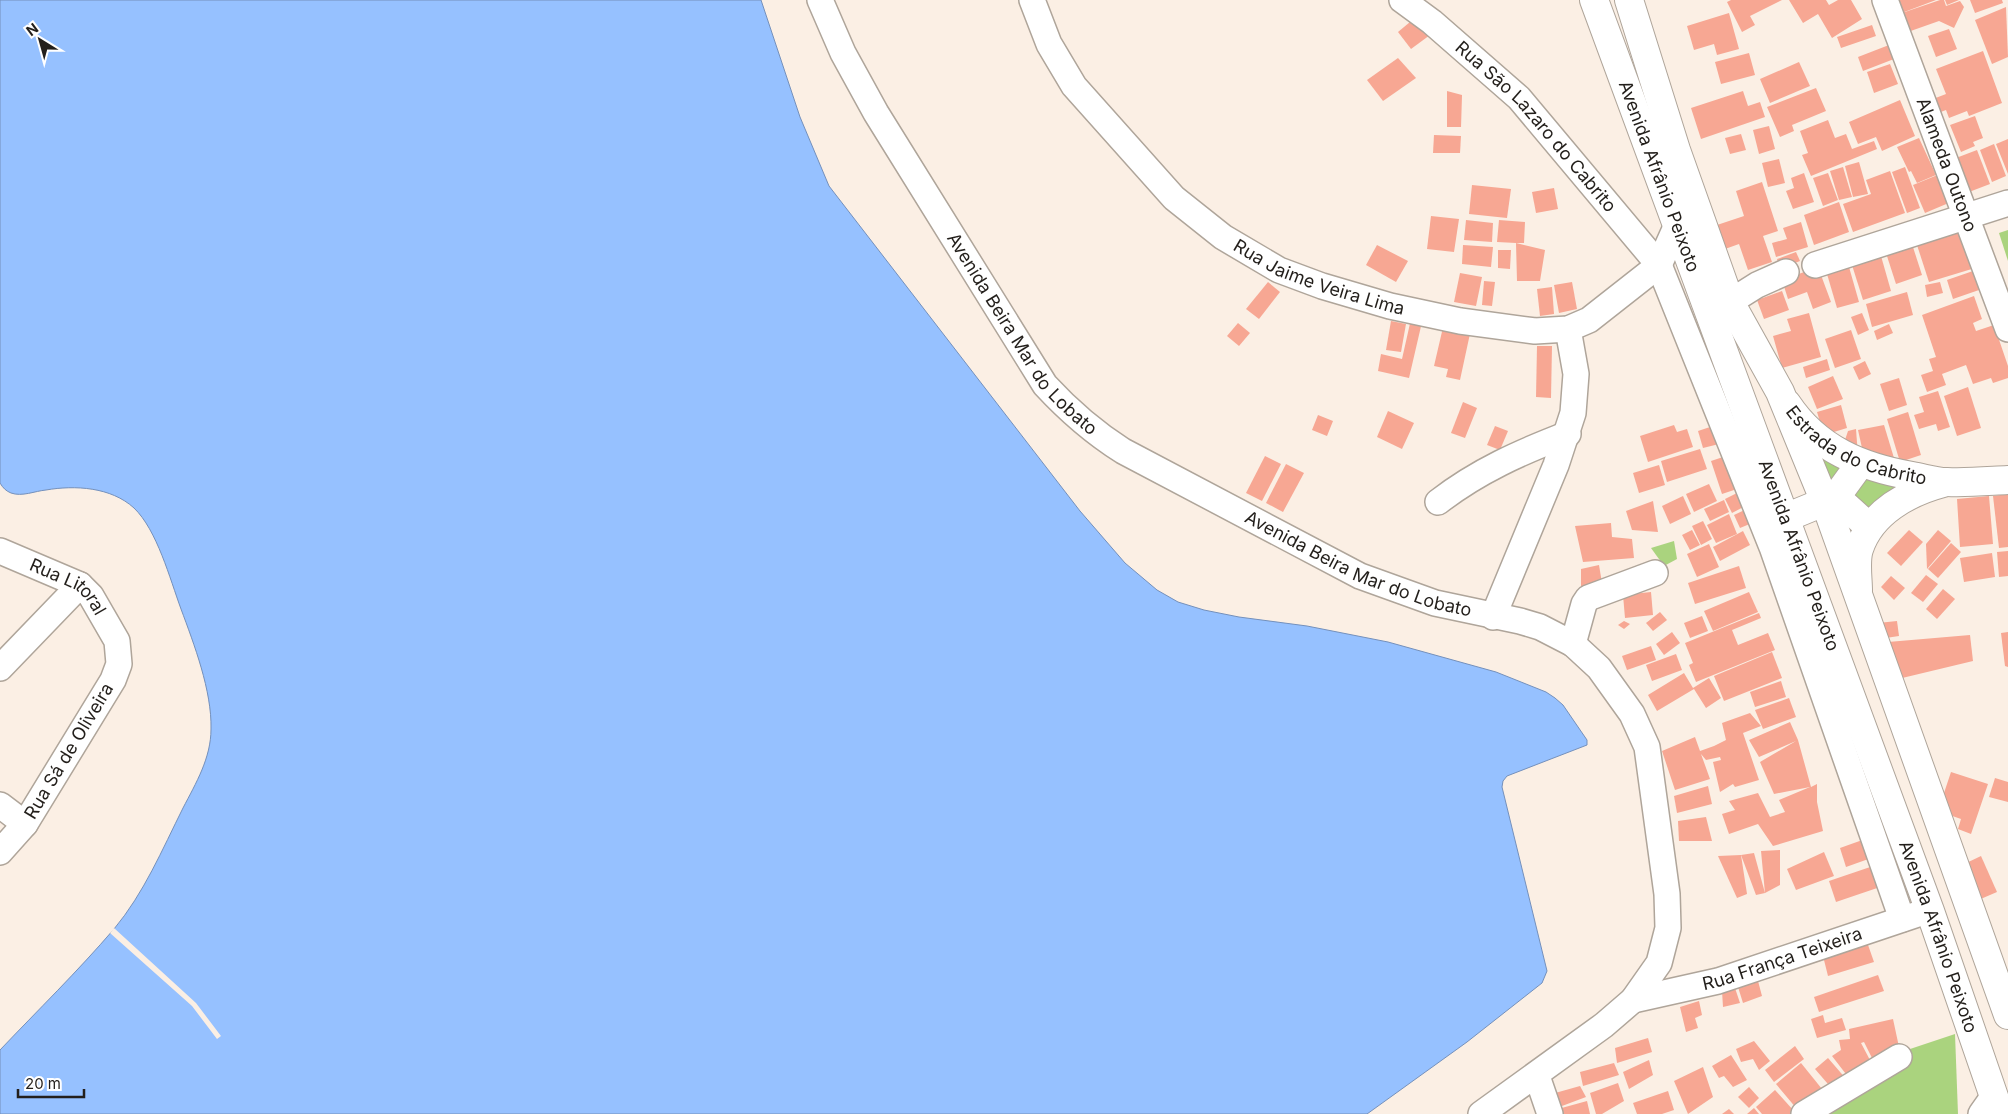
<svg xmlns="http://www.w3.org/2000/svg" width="2008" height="1114" font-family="Inter,sans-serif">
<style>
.green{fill:#aad37e}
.water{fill:#96c1ff;stroke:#7490bb}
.pier{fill:#fbefe4}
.building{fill:#f7a793}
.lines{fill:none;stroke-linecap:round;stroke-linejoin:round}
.minor-casing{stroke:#afa59a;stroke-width:28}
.secondary-casing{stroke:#afa59a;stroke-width:30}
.primary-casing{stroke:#afa59a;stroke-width:30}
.minor{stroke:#fff;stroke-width:25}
.secondary{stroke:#fff;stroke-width:28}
.primary{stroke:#fff;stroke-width:28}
.labels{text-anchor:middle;stroke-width:4;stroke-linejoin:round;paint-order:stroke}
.street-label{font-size:18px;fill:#231f1b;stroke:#fff}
</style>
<rect width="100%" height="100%" fill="#fbefe4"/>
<g class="green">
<polygon points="2008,230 2008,261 1999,233"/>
<polygon points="1805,439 1909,480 1850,548"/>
<polygon points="1674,541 1677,559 1664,566 1651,548"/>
<polygon points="1955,1034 1958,1114 1812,1114 1895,1054"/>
</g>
<path class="water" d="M0 0H761L800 117 829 186 1080 511 1125 563 1157 590 1178 602 1204 610 1239 617 1307 626 1388 642 1496 672 1546 692 1555 698 1563 705 1587 740V745L1507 776 1503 781 1502 787 1547 971 1542 983 1467 1042 1367 1114H0V1050C38 1010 78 971 114 929 144 893 162 850 183 808 196 783 211 758 211 729 212 691 194 644 181 609 170 579 157 530 134 508 111 487 75 485 46 490 35 491 22 497 11 493 6 491 3 488 0 483Z"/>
<polygon class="pier" points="114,928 196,1003 221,1036 217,1039 192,1006 110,933"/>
<g class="building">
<polygon points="1731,0 1782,0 1750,16 1755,25 1742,32 1727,2"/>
<polygon points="1789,0 1826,0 1829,5 1838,0 1851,0 1862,19 1832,38 1818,14 1803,23"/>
<polygon points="1894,0 1936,0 1899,14"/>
<polygon points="1940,0 1944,0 1946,6 1960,1 1964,7 1954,28 1939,21 1905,33 1899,14"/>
<polygon points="1945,0 1959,0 1947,5"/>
<polygon points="1970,0 2002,0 2003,3 1975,13"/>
<polygon points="2006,7 2008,57 1992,64 1975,20"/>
<polygon points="1729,13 1739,49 1717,55 1714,44 1694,50 1687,26"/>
<polygon points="1416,17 1430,35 1411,49 1398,32"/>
<polygon points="1872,25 1876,36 1841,48 1837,37"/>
<polygon points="1949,29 1957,49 1936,57 1928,36"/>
<polygon points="1889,45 1894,59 1863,71 1858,57"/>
<polygon points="1983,51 2002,103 1969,116 1967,111 1949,118 1946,110 1938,113 1933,99 1946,94 1936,69"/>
<polygon points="1749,53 1755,75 1721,84 1715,62"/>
<polygon points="1398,58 1416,78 1383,101 1367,80"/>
<polygon points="1799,62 1810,86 1770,103 1760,79"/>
<polygon points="1890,64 1898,84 1874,93 1867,72"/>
<polygon points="1816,88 1826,111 1792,125 1794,131 1780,137 1767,107"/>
<polygon points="1447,91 1462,95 1461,127 1447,127"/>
<polygon points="1743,91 1748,106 1760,102 1765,117 1701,139 1691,108"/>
<polygon points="1900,100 1915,136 1882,151 1876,137 1858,144 1849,122"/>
<polygon points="1975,116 1983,138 1973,142 1975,146 1961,152 1950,125"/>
<polygon points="1828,120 1835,138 1846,134 1852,149 1874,141 1877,149 1811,176 1802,155 1808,153 1800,131"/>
<polygon points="1769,126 1775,149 1759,154 1753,130"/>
<polygon points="1741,134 1746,150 1730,154 1725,138"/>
<polygon points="1434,135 1461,136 1460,153 1433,153"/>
<polygon points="1919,138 1936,175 1917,183 1911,171 1909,172 1897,147"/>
<polygon points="2008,139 2008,174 1996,144"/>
<polygon points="1994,144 2006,176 1992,182 1980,150"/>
<polygon points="1977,150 1990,184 1969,192 1956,158"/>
<polygon points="1779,159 1785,183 1768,187 1762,163"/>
<polygon points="1859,162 1868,194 1853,197 1845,166"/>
<polygon points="1843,167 1852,197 1839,200 1830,171"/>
<polygon points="1905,167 1920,208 1907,213 1892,172"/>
<polygon points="1890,171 1905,213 1853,232 1843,204 1871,194 1866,180"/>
<polygon points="1804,173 1814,202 1793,209 1786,191 1794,188 1791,178"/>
<polygon points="1828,173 1838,200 1823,206 1813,178"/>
<polygon points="1940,174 1951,202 1925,213 1913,185"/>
<polygon points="1762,182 1778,231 1763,236 1772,262 1748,270 1739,244 1725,249 1717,225 1744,216 1736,191"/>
<polygon points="1472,185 1511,189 1507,218 1469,214"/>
<polygon points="1554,188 1558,209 1536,213 1532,192"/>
<polygon points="1839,202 1849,232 1814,245 1804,215"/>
<polygon points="1431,216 1459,219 1454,252 1427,249"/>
<polygon points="1466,220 1493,223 1492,242 1464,240"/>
<polygon points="1499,220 1525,222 1524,243 1516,243 1545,250 1540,281 1517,281 1516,243 1497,242"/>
<polygon points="1801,222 1808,247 1776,257 1772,243 1787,239 1783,228"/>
<polygon points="1962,228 1975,268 1929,282 1916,242"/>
<polygon points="1912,244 1922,275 1896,284 1886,253"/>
<polygon points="1377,245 1408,261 1396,282 1366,265"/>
<polygon points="1463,245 1493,247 1491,267 1462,264"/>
<polygon points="1498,250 1511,250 1510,269 1498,268"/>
<polygon points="1796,252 1800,261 1780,269 1777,259"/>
<polygon points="1881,256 1891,291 1863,300 1852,265"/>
<polygon points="1818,267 1831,302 1813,309 1807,292 1788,299 1782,280"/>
<polygon points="1849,267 1859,302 1837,308 1827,274"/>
<polygon points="1973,271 1979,290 1953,299 1947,280"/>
<polygon points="1460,273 1482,277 1476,306 1454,302"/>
<polygon points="1484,281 1495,282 1492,306 1482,305"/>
<polygon points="1268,282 1280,292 1259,319 1246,309"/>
<polygon points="1572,282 1577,309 1559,313 1554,285"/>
<polygon points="1940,282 1943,293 1927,297 1925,285"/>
<polygon points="1552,287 1554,314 1540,316 1537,289"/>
<polygon points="1782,291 1789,310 1764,319 1757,300"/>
<polygon points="1907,292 1913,315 1872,327 1866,304"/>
<polygon points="1974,296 1982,319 1973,323 1976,331 1994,325 2008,366 2008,378 1993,383 1991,378 1973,384 1966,365 1942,374 1946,385 1927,392 1921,375 1933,371 1929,359 1936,357 1922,315"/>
<polygon points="1809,313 1821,357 1782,368 1773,336 1791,331 1787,319"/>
<polygon points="1862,313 1869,330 1858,335 1851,317"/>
<polygon points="1411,319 1422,322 1409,378 1378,371 1381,354 1402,359"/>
<polygon points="1391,321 1406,324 1401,352 1386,350"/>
<polygon points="1238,323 1250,333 1239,346 1227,336"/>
<polygon points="1444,323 1471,329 1460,380 1446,377 1448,369 1434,366"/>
<polygon points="1889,324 1893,333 1877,340 1874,331"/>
<polygon points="1851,330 1861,359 1835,368 1825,339"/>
<polygon points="1537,346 1552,346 1551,398 1536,397"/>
<polygon points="1827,359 1830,370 1806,378 1803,367"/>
<polygon points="1865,361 1871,374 1859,380 1853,367"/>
<polygon points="1833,376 1843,399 1817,409 1808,387"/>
<polygon points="1899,378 1907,405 1889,411 1880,384"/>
<polygon points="1968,387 1981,428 1957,436 1944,396"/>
<polygon points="1938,391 1950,427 1938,431 1936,424 1919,429 1914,415 1924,412 1919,397"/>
<polygon points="1463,402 1477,408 1465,438 1451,433"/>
<polygon points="1841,405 1847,428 1824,435 1817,412"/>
<polygon points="1388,411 1414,423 1402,449 1377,437"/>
<polygon points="1908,412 1921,455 1900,462 1887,419"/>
<polygon points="1318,415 1333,421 1327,436 1312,430"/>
<polygon points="1674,425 1677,432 1687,429 1693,447 1648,462 1640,436"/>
<polygon points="1884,425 1894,458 1864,457 1858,430"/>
<polygon points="1495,426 1508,431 1500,450 1487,445"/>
<polygon points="1713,426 1719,444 1703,448 1698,431"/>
<polygon points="1856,429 1858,456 1842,449 1848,431"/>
<polygon points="1700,449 1707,469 1667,482 1661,461"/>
<polygon points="1265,456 1281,464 1262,501 1246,493"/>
<polygon points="1726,456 1737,489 1722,494 1711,461"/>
<polygon points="1286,464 1304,473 1283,512 1266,503"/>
<polygon points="1659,465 1665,485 1639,493 1633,473"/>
<polygon points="1709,484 1717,501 1694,512 1686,494"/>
<polygon points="1745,489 1751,503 1732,513 1725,499"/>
<polygon points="2008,494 2008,547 1999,548 1993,496"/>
<polygon points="1683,496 1691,514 1670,524 1662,506"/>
<polygon points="1989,496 1993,544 1960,547 1957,499"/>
<polygon points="1724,500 1729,512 1710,521 1704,509"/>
<polygon points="1653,501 1658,532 1632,530 1626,511"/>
<polygon points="1751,507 1757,521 1740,528 1734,515"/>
<polygon points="1729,514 1737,534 1716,543 1707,525"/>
<polygon points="1703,521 1712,539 1701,545 1692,526"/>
<polygon points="1611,523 1612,537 1632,539 1634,558 1583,562 1575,526"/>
<polygon points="1692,530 1700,545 1690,550 1682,535"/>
<polygon points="1909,530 1923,542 1901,566 1887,553"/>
<polygon points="1938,530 1951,541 1927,569 1926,544"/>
<polygon points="1743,531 1750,545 1720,561 1713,547"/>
<polygon points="1951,543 1961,552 1938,578 1928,569"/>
<polygon points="1709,544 1719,567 1697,577 1687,554"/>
<polygon points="2008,551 2008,576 1999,577 1997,552"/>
<polygon points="1992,553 1995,577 1964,582 1960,558"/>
<polygon points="1599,565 1603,589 1581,594 1581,569"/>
<polygon points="1739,566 1746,588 1695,604 1688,583"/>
<polygon points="1926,575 1938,584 1923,602 1911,593"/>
<polygon points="1891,576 1905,588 1894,600 1881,587"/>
<polygon points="1943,589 1955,599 1937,619 1926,609"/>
<polygon points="1651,592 1653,615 1625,618 1623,595"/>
<polygon points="1749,592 1758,612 1713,631 1704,611"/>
<polygon points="1660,612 1667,620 1653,631 1646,623"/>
<polygon points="1759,613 1761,618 1732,630 1738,645 1768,633 1775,650 1696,682 1689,665 1693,663 1685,643"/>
<polygon points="1702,616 1708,631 1690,638 1684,623"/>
<polygon points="1624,621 1630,624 1624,629 1618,625"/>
<polygon points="1897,621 1899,636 1879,639 1878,623"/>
<polygon points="1672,632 1680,643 1664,655 1656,644"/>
<polygon points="2008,632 2008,667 2005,666 2001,633"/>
<polygon points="1970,635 1973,661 1898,679 1888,642"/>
<polygon points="1651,646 1656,660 1627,670 1622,656"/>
<polygon points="1772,652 1782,678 1724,701 1714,676"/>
<polygon points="1676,654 1682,670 1652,681 1646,665"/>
<polygon points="1684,673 1693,688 1709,678 1721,698 1706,708 1694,689 1657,711 1648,695"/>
<polygon points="1781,681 1786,697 1755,707 1750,692"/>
<polygon points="1789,698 1796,717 1763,729 1755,710"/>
<polygon points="1750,713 1761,726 1743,733 1759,780 1735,787 1733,784 1720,792 1713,762 1721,760 1720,757 1706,760 1701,754 1710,779 1675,790 1662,751 1695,737 1700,751 1714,746 1726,740 1722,723"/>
<polygon points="1790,722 1798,740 1811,787 1817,784 1817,802 1823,831 1773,846 1758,824 1729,834 1722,814 1735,810 1729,801 1758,793 1770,817 1785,812 1779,800 1810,787 1774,794 1760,762 1796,741 1759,757 1749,740"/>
<polygon points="1951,772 1988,784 1971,834 1958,829 1961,819 1938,811"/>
<polygon points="1995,778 2008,782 2008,802 1989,797"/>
<polygon points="1708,786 1712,804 1677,813 1674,796"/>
<polygon points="1706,817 1712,841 1679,841 1678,821"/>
<polygon points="1868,838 1874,857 1846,867 1840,848"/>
<polygon points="1780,850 1780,885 1765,893 1761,851"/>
<polygon points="1824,852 1834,876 1796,890 1787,869"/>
<polygon points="1754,853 1765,893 1756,895 1741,855"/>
<polygon points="1741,855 1747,894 1737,898 1718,856"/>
<polygon points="1981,856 1997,892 1976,901 1960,866"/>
<polygon points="1879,864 1886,885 1836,902 1829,881"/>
<polygon points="1867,942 1874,962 1828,976 1823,956"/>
<polygon points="1878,975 1884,991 1819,1012 1814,997"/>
<polygon points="1758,981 1762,996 1743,1003 1738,987"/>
<polygon points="1735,988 1740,1003 1723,1007 1722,991"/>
<polygon points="1699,1001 1702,1015 1695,1018 1698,1028 1686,1032 1680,1007"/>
<polygon points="1823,1015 1825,1023 1842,1018 1846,1030 1817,1038 1811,1019"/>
<polygon points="1893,1019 1899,1047 1873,1060 1864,1042 1861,1043 1871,1062 1849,1078 1832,1056 1841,1050 1839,1040 1850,1039 1849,1029"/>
<polygon points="1648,1038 1652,1052 1617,1063 1615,1048"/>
<polygon points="1754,1041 1770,1061 1759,1070 1753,1059 1741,1062 1736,1049"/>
<polygon points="1795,1046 1804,1059 1774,1082 1765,1070"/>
<polygon points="1731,1055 1747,1080 1733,1087 1724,1076 1719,1078 1712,1066"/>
<polygon points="1828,1058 1847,1080 1834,1091 1815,1069"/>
<polygon points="1649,1060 1653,1075 1629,1089 1623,1072"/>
<polygon points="1614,1063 1619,1075 1583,1086 1580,1072"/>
<polygon points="1801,1063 1822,1089 1797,1109 1776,1084"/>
<polygon points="1703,1067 1713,1097 1688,1114 1674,1081"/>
<polygon points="1618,1083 1624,1101 1602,1114 1596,1114 1590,1093"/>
<polygon points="1580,1086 1586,1097 1554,1109 1548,1095"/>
<polygon points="1749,1087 1759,1098 1749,1108 1738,1097"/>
<polygon points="1775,1090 1794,1111 1791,1114 1762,1114 1756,1107"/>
<polygon points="1668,1091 1674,1110 1662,1114 1637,1114 1633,1103"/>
<polygon points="1587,1101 1590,1114 1560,1114 1558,1109"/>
<polygon points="1754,1108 1759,1114 1747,1114"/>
<polygon points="1729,1109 1734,1114 1722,1114"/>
</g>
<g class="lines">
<defs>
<g id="minor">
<path id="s1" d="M820 0 843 53 876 113 1045 385C1069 411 1093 432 1123 451L1360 576 1435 603 1520 621 1540 627 1573 644 1599 668 1632 714 1647 747 1667 894 1668 928 1659 963 1633 1000 1604 1025 1481 1114"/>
<path id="s2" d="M1032 0 1049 44 1074 86 1174 198 1223 237 1279 270 1322 286 1390 306 1460 321 1535 331 1568 329 1589 320 1659 265 1677 225"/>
<path id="s3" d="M1402 0 1432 22 1519 98 1659 265 1772 547 1902 919"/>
<path id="s4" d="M1885 0 2008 329"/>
<polyline points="1815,265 2008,203"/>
<polyline points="1730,302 1757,285 1786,272"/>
<path d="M1438 502C1478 471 1521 452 1568 434"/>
<path id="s5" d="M0 551 80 585 91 596 117 641 119 664 113 680 25 824 0 852"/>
<polyline points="1493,617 1556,465 1573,413 1576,374 1568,329"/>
<polyline points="1573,644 1584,604 1588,598 1655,573"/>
<polyline points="0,668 80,585"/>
<polyline points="0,805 25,824"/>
<path id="s6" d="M1633 1000 1718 981 1918 914"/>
<polyline points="1537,1076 1550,1114"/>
<polyline points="1804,1114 1899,1057"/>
<polyline points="1981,1114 1993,1097"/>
</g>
<g id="secondary">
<path id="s7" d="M1787 404C1817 449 1861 467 1912 476 1924 478 1935 482 1947 482 1967 483 1988 481 2008 480"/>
<path d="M1858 591C1858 578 1855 561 1859 549 1871 512 1909 492 1943 483"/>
</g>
<g id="primary">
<path id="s8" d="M1594 0 1930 911 2000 1114"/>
<polyline points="1629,0 1676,150 1730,302 1780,392 1825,502 2008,1015"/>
<polyline points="1836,497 1869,527"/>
<polyline points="1785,518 1836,497 1860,464"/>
</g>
</defs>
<use href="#minor" class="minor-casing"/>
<use href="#secondary" class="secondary-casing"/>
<use href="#primary" class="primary-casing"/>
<use href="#minor" class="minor"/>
<use href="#secondary" class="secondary"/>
<use href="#primary" class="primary"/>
</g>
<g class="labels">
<g class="street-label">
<text dy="6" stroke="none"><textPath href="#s3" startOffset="185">Rua São Lazaro do Cabrito</textPath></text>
<text dy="6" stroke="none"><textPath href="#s4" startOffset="176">Alameda Outono</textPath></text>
<text dy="6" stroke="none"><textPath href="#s8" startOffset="188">Avenida Afrânio Peixoto</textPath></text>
<text dy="6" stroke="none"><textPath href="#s2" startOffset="414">Rua Jaime Veira Lima</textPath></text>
<text dy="6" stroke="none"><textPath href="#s1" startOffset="392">Avenida Beira Mar do Lobato</textPath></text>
<text dy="6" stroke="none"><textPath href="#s7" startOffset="84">Estrada do Cabrito</textPath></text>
<text dy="6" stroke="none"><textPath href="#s8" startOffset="592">Avenida Afrânio Peixoto</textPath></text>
<text dy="6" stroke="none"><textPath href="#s1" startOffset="811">Avenida Beira Mar do Lobato</textPath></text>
<text dy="6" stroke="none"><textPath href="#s5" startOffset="78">Rua Litoral</textPath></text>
<text transform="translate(69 751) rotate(-59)" y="6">Rua Sá de Oliveira</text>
<text dy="6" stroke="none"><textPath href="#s8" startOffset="998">Avenida Afrânio Peixoto</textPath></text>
<text dy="6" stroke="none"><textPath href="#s6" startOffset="155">Rua França Teixeira</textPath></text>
</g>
</g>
<g transform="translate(40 40) rotate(323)" stroke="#ffffff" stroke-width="4" paint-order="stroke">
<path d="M0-4L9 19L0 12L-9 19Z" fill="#231f1b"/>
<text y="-8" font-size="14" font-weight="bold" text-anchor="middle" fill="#231f1b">N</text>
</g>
<path d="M18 1089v8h66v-8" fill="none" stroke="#231f1b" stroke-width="2.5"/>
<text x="25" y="1089" font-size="15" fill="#231f1b" stroke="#ffffff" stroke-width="4" paint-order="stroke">20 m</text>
</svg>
